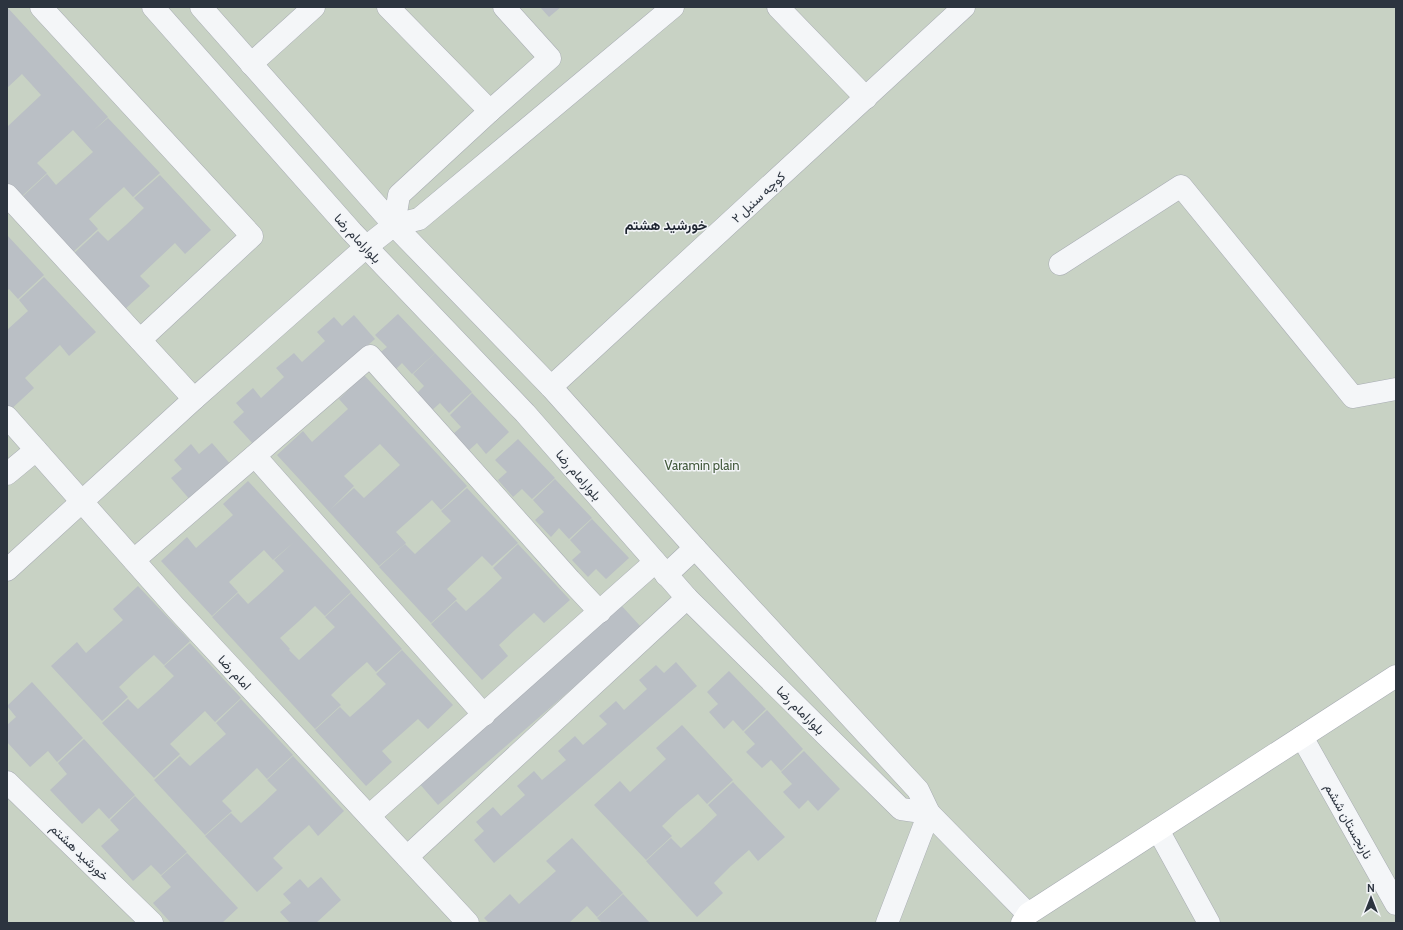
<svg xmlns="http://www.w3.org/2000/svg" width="1403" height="930" font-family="Cabin,Vazirmatn,sans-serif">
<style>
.green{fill:#c8d2c4}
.building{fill:#babfc5;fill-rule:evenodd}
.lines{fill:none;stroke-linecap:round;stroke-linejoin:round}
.street-casing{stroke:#a8acb3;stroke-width:23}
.secondary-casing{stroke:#a8acb3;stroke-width:23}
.street{stroke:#f4f6f8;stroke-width:22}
.secondary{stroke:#fff;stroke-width:22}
.labels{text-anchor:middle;stroke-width:3;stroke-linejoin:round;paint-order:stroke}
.street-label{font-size:13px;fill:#2c343f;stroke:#f2f4f7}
.park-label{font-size:13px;fill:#42593b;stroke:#f2f4f7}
.neighbourhood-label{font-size:14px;font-weight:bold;fill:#1e2530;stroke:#f2f4f7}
</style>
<rect width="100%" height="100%" fill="#e2e5e9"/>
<rect class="green" x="7" y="7" width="1389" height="916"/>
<g class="building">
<polygon points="7,7 108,117 93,131 108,118 160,173 133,197 124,187 106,203 89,219 98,229 72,253 21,198 47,174 56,185 93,152 73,130 37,163 47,173 21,197 7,182 7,127 41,95 22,74 7,88"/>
<polygon points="540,7 561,7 549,17"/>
<polygon points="160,175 211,230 185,254 175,243 158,259 140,276 150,286 124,310 72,255 98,231 108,241 126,225 144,208 134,198"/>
<polygon points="7,235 44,275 18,299 9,289 7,291"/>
<polygon points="44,277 96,332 69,356 60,345 25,378 34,388 8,412 7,411 7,330 28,311 19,300"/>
<polygon points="398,314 435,353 412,374 402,363 393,372 377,355 387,347 375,335"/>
<polygon points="354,315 375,339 254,445 233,422 244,412 236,403 253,388 261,398 284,377 276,368 294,353 302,362 325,341 317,332 334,317 342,326"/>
<polygon points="435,353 472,392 449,413 440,403 431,411 415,395 424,386 413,374"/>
<path d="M364 375 467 486 441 510 432 500 396 532 406 543 379 566 277 455 303 431 312 442 348 409 339 399ZM380 444 400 465 364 498 354 488 331 509 354 486 344 476Z"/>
<polygon points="472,393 509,432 486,454 477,443 468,451 452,435 461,427 450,415"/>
<polygon points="518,439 555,478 532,499 522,489 513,497 498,480 507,472 495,460"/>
<polygon points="212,443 232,466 192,502 171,478 182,469 174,460 191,444 199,454"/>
<polygon points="555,479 592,518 569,539 559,528 551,537 535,520 544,512 533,500"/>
<polygon points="248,481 351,592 325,616 315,606 298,622 280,638 290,649 289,650 299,660 335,627 325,617 351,593 402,649 376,672 367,662 349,678 331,695 341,705 315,729 212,617 238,593 248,604 266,588 284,571 274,560 294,542 273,560 264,550 229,582 238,592 212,616 161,561 187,537 196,548 233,515 223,504"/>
<polygon points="467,488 518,543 492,566 482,556 465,572 447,589 457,599 431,623 379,567 405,544 415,554 451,521 441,511"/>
<polygon points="592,519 629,558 606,579 596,569 588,577 572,560 581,552 570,540"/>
<polygon points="518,544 570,600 544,623 534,613 516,629 499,645 508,656 482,680 431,624 456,601 466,611 484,595 502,578 493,568"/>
<polygon points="138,586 190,641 164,665 154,655 136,671 119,687 128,697 102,721 51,666 77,642 86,653 123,620 113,609"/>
<polygon points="620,604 642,628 438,805 418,782"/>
<polygon points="190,643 241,698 215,722 205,711 188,727 170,744 180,754 154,778 102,723 128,699 138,709 156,693 174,676 164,666"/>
<polygon points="402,650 453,705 428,729 418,719 382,751 392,762 366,786 315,730 340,707 350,717 368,701 386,684 376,674"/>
<polygon points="676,662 697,686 494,863 474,840 484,831 476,822 493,807 501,816 525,795 517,786 534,771 542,780 566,760 558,751 575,736 583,745 607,724 599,716 616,701 624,710 647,689 639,680 656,665 664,673"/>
<polygon points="729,671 766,709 743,731 733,720 724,729 709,712 718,704 707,692"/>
<polygon points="32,682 83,738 57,762 48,751 30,767 7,742 7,725 16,717 7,706"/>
<polygon points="241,699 293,755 267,779 257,768 222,801 232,811 205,835 154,780 180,756 190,766 226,734 216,723"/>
<polygon points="767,710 803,749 781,771 771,760 762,768 746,752 755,744 744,732"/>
<polygon points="682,725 733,780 707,804 698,794 679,810 662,826 672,836 646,860 594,805 620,781 630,792 666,759 656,748"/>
<polygon points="84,739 135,795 109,819 99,808 82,824 50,790 67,774 58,763"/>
<polygon points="804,751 840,789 818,811 808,800 799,809 783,792 792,784 781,772"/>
<polygon points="293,756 344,811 318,836 309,825 291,841 273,858 283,868 257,892 205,836 231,813 241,823 259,807 277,790 267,780"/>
<polygon points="733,782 785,837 758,861 749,850 731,866 714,883 723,893 697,917 646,861 671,838 681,848 699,832 717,815 708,805"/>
<polygon points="135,796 187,852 161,875 151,865 133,881 101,846 119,830 110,820"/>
<polygon points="572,838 623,893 597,917 587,906 569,923 489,923 484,918 510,894 519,904 556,871 546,861"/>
<polygon points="187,853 238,908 222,923 204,923 202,922 201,923 171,923 153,903 171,887 161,876"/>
<polygon points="321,877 341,900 316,923 290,923 280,912 291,903 283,894 300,879 308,888"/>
<polygon points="623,894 650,923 602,923 597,918"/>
</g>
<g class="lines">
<defs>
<g id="street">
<polyline points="41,7 252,236 140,340"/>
<polyline points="153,7 352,232 525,413 687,598 901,809 929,813 1028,914"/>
<polyline points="201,7 394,225 551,387 695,548 918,790 929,813 887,923"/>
<polyline points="388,7 490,111"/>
<polyline points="778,7 866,98"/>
<polyline points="251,64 314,7"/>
<polyline points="7,195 194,399"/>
<polyline points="394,225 399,195 490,111 550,58 504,7"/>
<polyline points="1060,264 1181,186 1353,397 1396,389"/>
<polyline points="551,387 964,7"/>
<polyline points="7,417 176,608 468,923"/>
<polyline points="255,456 484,715"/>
<polyline points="7,474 36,450"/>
<polyline points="134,560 370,356 570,580 600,612"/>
<polyline points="7,570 194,399 366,247 394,225 419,219 673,7"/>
<polyline points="666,575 695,548"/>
<polyline points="1302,737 1396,904"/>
<polyline points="7,782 152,923"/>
<polyline points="369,816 655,562"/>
<polyline points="1158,830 1209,923"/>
<polyline points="407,857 687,598"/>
</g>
<polyline id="secondary" points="1022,923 1028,914 1396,676"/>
</defs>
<use href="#street" class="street-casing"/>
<use href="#secondary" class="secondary-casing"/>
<use href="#street" class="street"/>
<use href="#secondary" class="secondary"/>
</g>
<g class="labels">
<g class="street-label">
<text transform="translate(758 197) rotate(-43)" y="5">کوچه سنبل ۲</text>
<text transform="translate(358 238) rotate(47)" y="5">بلوارامام رضا</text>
<text transform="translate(579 475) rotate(49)" y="5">بلوارامام رضا</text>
<text transform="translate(235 672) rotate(47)" y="5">امام رضا</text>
<text transform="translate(801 710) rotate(45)" y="5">بلوارامام رضا</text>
<text transform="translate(1349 821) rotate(61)" y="5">نارنجستان ششم</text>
<text transform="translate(80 852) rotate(44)" y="5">خورشید هشتم</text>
</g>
<g class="park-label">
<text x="702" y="470">Varamin plain</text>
</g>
<g class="neighbourhood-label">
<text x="666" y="230">خورشید هشتم</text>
</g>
</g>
<rect width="1403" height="930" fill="none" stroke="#2c343f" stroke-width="16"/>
<g transform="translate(1371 898)" stroke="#f2f4f7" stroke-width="3" paint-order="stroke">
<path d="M0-3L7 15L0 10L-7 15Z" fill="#2c343f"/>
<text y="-6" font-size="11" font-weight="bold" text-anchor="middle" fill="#2c343f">N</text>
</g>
</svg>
